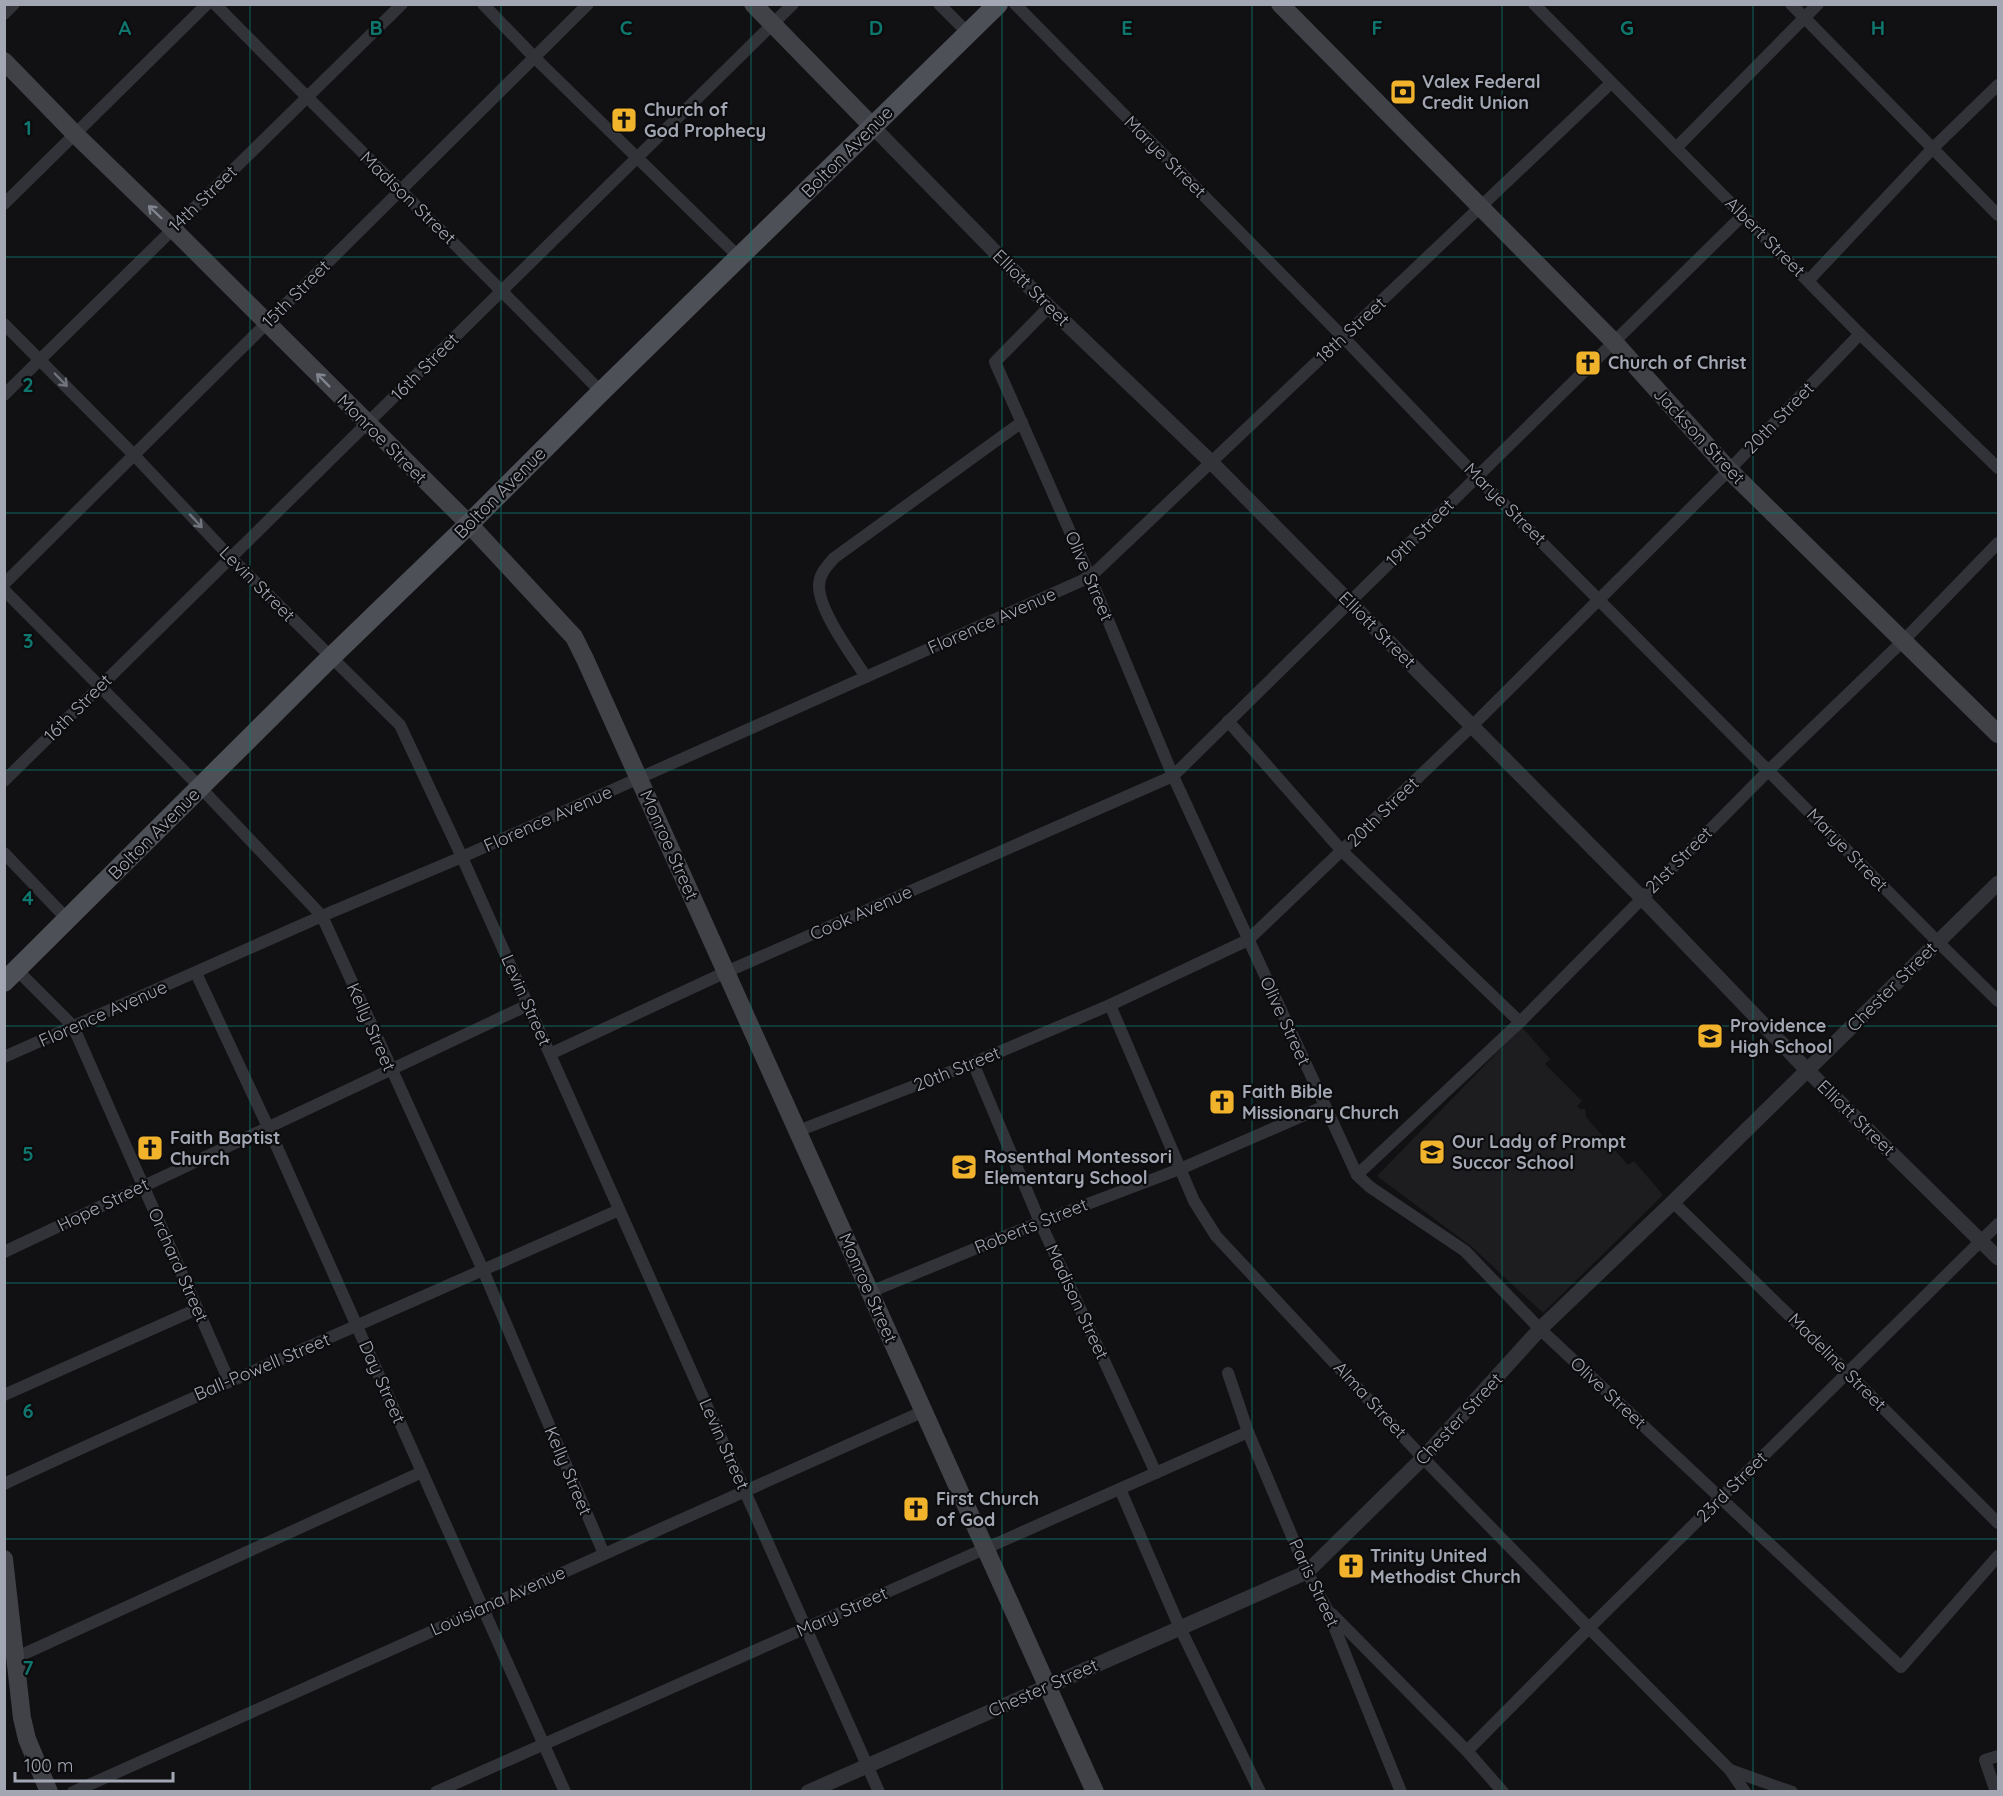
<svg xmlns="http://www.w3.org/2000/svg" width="2003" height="1796" font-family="Quicksand,sans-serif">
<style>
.built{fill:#1d1d20}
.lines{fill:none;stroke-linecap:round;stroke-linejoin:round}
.minor{stroke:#323338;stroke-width:12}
.tertiary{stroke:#323338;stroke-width:15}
.secondary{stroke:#404248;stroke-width:18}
.primary{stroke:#4e5057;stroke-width:20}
.oneway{stroke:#80848e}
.oneway2{stroke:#70737c}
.grid{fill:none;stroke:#0f766e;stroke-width:1.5;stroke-opacity:0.55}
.labels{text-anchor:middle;stroke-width:4.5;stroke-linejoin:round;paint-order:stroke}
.poi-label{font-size:18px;font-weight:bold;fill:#a2a7b3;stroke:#0c0c0e;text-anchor:start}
.street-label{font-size:18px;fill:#a2a7b3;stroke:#0c0c0e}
.grid-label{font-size:20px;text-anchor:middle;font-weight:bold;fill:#0f766e;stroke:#0c0c0e;stroke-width:4.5;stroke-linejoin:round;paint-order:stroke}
</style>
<rect width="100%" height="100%" fill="#111113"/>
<polygon class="built" points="1522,1027 1550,1059 1545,1064 1582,1101 1577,1106 1580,1109 1585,1109 1586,1117 1628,1165 1634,1161 1663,1195 1543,1313 1472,1247 1377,1176"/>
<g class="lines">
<g class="minor">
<path d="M215 4C343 135 474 261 601 392"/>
<polyline points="483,4 535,58 740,258"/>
<polyline points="939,4 968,33"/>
<polyline points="1015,4 1343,337 1477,477 1938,942 1998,1001"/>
<polyline points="1534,4 1860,334 1998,468"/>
<polyline points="1791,4 1998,215"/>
<polyline points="4,14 14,4"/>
<polyline points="1676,148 1818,4"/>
<polyline points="4,204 207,4"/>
<polyline points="1808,281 1932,149 1998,85"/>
<polyline points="1049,307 995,362 1090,577 1173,776 1357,1175 1370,1187 1465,1251 1540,1329 1901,1667 1998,1556"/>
<polyline points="4,324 134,455 231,558 400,725 462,857 879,1792"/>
<polyline points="4,395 402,4"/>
<polyline points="4,584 588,4"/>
<polyline points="4,590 200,787 322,916 483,1270 604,1554"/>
<path d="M866 677C852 655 819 611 819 586 819 574 827 566 834 558L1022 422"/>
<polyline points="1228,721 1342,851 1520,1022"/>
<polyline points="4,781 793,4"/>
<polyline points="4,853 68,920"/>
<polyline points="16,969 73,1026 229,1381"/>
<polyline points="196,973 268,1127 565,1792"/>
<polyline points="1110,1005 1194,1201 1216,1236 1423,1458 1589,1628 1730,1770 1745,1792"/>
<polyline points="550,1054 726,972 1173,776 1743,215"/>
<polyline points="4,1057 322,916 462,857 1090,577 1611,83"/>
<polyline points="973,1063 1040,1222 1156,1473"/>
<polyline points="798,1131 973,1063 1110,1005 1248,940 1472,726 1729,470 1860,334"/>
<polyline points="1357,1175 1520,1022 1769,770 1904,640 1998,543"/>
<polyline points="1673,1202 1847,1372 1998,1523"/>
<polyline points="4,1252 528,1005"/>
<polyline points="870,1292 1040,1222 1180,1169 1325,1106"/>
<polyline points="1228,1373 1248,1432 1307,1572 1327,1609 1401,1792"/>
<polyline points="4,1395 197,1309"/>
<path d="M4 1484C208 1389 414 1301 619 1210"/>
<polyline points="1120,1489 1180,1628 1260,1792"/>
<polyline points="1332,1614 1467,1751 1503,1792"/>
<polyline points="15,1658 422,1472"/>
<polyline points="1467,1751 1589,1628 1998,1224"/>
<polyline points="1730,1770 1792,1792"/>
<polyline points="73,1792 924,1411"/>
<polyline points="436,1792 1248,1432"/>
<polyline points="1996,1792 1985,1760 1998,1756"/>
</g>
<g class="tertiary">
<polyline points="873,127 1049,307 1211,462 1642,898 1808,1071 1998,1258"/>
<polyline points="808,1792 1307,1572 1423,1458 1540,1329 1673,1202 1998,883"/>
</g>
<g class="secondary">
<polyline points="753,4 873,127"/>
<polyline points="1280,4 1614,342 1729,470 1998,734"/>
<polyline points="4,61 76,135 173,229 469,524 574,637 585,659 1095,1792"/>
<polyline points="4,1559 22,1718 27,1739 49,1792"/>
</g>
<polyline class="primary" points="4,982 324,664 469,524 601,392 998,4"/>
</g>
<defs><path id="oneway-shaft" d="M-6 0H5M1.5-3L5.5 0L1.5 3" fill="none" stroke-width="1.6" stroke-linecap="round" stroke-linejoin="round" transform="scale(1.5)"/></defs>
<g class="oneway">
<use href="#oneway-shaft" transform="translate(155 212) rotate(-136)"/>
<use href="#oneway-shaft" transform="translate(323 380) rotate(-135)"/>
</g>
<g class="oneway2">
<use href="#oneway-shaft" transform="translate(61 380) rotate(46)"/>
<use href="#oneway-shaft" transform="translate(196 521) rotate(47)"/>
</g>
<path class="grid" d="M250 4V1792M501 4V1792M751 4V1792M1002 4V1792M1252 4V1792M1502 4V1792M1753 4V1792M4 257H1998M4 513H1998M4 770H1998M4 1026H1998M4 1283H1998M4 1539H1998"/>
<defs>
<symbol id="bank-square" viewBox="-11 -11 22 22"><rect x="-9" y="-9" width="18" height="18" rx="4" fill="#f1b32b" stroke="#0c0c0e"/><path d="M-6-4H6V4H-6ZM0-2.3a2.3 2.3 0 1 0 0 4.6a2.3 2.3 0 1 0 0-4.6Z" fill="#111"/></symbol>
<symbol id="church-square" viewBox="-11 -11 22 22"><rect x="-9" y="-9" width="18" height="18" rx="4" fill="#f1b32b" stroke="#0c0c0e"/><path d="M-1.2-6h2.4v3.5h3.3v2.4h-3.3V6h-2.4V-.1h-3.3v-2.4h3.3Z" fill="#111"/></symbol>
<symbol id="school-square" viewBox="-11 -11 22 22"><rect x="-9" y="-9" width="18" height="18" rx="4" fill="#f1b32b" stroke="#0c0c0e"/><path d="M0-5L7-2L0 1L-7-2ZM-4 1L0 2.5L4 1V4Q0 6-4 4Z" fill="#111"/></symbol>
</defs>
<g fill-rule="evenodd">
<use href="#bank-square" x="1388" y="77" width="30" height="30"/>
<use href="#church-square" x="609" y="105" width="30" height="30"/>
<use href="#church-square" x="1573" y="348" width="30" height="30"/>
<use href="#school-square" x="1695" y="1021" width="30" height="30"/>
<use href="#church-square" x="1207" y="1087" width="30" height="30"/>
<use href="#church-square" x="135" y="1133" width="30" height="30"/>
<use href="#school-square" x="1417" y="1137" width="30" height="30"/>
<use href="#school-square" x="949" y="1152" width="30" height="30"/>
<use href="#church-square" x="901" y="1494" width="30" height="30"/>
<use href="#church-square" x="1336" y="1551" width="30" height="30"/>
</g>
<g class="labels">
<g class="poi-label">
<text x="1422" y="88">Valex Federal<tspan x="1422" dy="21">Credit Union</tspan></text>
<text x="644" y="116">Church of<tspan x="644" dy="21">God Prophecy</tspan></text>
<text x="1608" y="369">Church of Christ</text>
<text x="1730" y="1032">Providence<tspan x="1730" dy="21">High School</tspan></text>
<text x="1242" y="1098">Faith Bible<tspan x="1242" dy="21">Missionary Church</tspan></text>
<text x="170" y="1144">Faith Baptist<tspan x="170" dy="21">Church</tspan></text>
<text x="1452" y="1148">Our Lady of Prompt<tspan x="1452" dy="21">Succor School</tspan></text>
<text x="984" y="1163">Rosenthal Montessori<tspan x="984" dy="21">Elementary School</tspan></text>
<text x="936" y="1505">First Church<tspan x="936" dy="21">of God</tspan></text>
<text x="1370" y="1562">Trinity United<tspan x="1370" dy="21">Methodist Church</tspan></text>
</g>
<g class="street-label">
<text transform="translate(847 152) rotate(-45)" y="6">Bolton Avenue</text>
<text transform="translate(1165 157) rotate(45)" y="6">Marye Street</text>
<text transform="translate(408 198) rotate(44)" y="6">Madison Street</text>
<text transform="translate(203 199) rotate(-44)" y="6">14th Street</text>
<text transform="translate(1765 237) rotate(45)" y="6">Albert Street</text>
<text transform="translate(1031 288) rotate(45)" y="6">Elliott Street</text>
<text transform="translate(296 294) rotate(-45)" y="6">15th Street</text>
<text transform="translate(1351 330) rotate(-43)" y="6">18th Street</text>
<text transform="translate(425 367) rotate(-45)" y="6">16th Street</text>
<text transform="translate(1779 418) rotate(-46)" y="6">20th Street</text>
<text transform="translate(1699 436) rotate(47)" y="6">Jackson Street</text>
<text transform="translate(382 439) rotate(45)" y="6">Monroe Street</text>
<text transform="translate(500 493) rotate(-45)" y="6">Bolton Avenue</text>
<text transform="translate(1505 504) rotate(45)" y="6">Marye Street</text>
<text transform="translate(1420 533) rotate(-45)" y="6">19th Street</text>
<text transform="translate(1089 576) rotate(67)" y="6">Olive Street</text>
<text transform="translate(257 584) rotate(45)" y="6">Levin Street</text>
<text transform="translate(992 621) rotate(-24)" y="6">Florence Avenue</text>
<text transform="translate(1377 630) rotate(45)" y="6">Elliott Street</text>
<text transform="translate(78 708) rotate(-45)" y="6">16th Street</text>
<text transform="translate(1383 812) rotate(-44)" y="6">20th Street</text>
<text transform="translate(548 819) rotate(-24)" y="6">Florence Avenue</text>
<text transform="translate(154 834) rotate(-45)" y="6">Bolton Avenue</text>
<text transform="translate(669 845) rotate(66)" y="6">Monroe Street</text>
<text transform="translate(1847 850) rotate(46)" y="6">Marye Street</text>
<text transform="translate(1679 860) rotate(-45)" y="6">21st Street</text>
<text transform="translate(861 913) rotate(-24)" y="6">Cook Avenue</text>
<text transform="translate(1892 987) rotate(-45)" y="6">Chester Street</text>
<text transform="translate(526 1000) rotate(66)" y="6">Levin Street</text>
<text transform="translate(103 1014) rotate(-24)" y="6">Florence Avenue</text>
<text transform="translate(1285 1021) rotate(65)" y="6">Olive Street</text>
<text transform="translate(371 1027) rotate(66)" y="6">Kelly Street</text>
<text transform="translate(957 1069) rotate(-22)" y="6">20th Street</text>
<text transform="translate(1856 1118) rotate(44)" y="6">Elliott Street</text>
<text transform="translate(103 1205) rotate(-26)" y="6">Hope Street</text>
<text transform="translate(1031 1226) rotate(-22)" y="6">Roberts Street</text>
<text transform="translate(178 1265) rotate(66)" y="6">Orchard Street</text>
<text transform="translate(868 1288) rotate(66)" y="6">Monroe Street</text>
<text transform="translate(1077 1302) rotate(65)" y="6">Madison Street</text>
<text transform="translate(1837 1362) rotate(45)" y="6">Madeline Street</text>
<text transform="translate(262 1367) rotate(-23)" y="6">Ball-Powell Street</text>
<text transform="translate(382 1382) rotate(66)" y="6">Day Street</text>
<text transform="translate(1608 1393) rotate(43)" y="6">Olive Street</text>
<text transform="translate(1370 1400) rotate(47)" y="6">Alma Street</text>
<text transform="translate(1459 1419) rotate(-47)" y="6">Chester Street</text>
<text transform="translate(724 1444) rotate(66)" y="6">Levin Street</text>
<text transform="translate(568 1471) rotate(67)" y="6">Kelly Street</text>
<text transform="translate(1732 1487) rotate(-45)" y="6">23rd Street</text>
<text transform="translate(1314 1583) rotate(65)" y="6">Paris Street</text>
<text transform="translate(498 1601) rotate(-24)" y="6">Louisiana Avenue</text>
<text transform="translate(842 1612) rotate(-24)" y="6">Mary Street</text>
<text transform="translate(1043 1688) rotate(-24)" y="6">Chester Street</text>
</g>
</g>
<g class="grid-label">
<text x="125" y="35">A</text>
<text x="376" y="35">B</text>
<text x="626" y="35">C</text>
<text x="876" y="35">D</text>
<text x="1127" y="35">E</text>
<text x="1377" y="35">F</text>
<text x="1627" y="35">G</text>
<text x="1878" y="35">H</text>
<text x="28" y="135">1</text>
<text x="28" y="392">2</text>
<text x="28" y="648">3</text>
<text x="28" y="905">4</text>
<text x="28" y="1161">5</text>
<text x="28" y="1418">6</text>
<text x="28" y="1675">7</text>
</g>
<rect width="2003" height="1796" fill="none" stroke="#a2a7b3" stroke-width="12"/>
<path d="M15 1772v9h158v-9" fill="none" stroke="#a2a7b3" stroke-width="3"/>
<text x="24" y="1772" font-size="18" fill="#a2a7b3" stroke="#0c0c0e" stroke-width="4.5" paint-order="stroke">100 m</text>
</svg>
